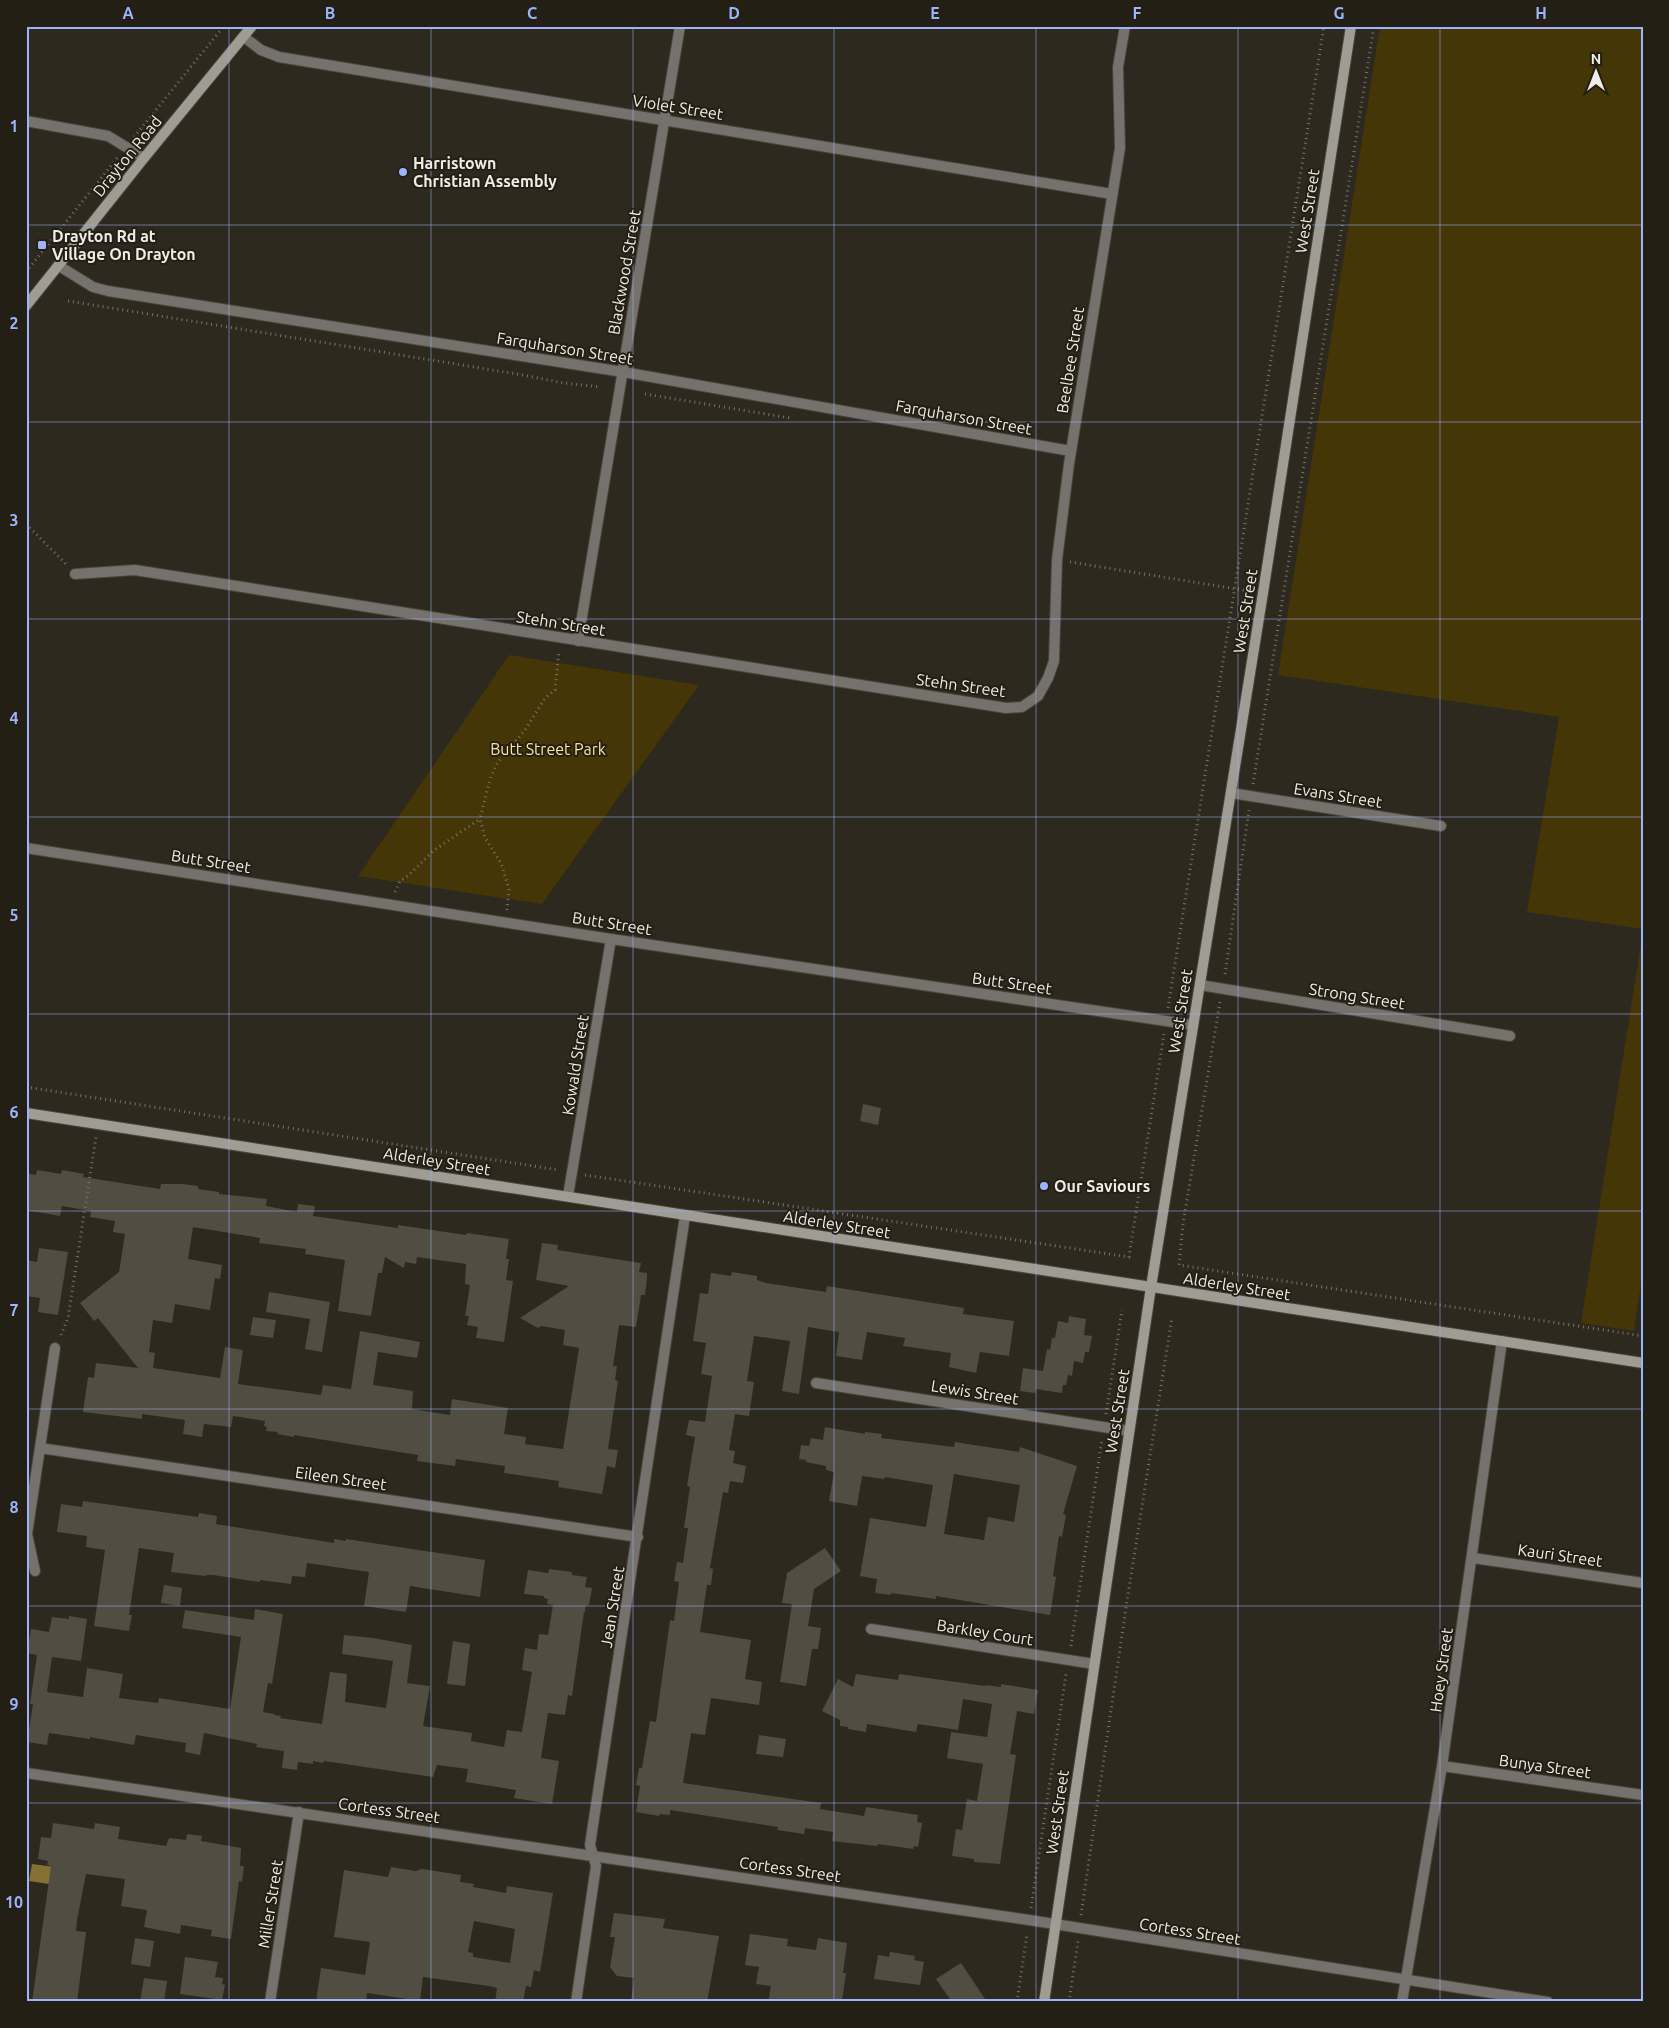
<svg xmlns="http://www.w3.org/2000/svg" width="1669" height="2028" font-family="Ubuntu,sans-serif">
<style>
.green{fill:#443607}
.water{fill:#857033}
.building{fill:#524d41;fill-rule:evenodd}
.lines{fill:none;stroke-linecap:round;stroke-linejoin:round}
.lane-casing{stroke:#48443a;stroke-width:12}
.street-casing{stroke:#48443a;stroke-width:12}
.secondary-casing{stroke:#48443a;stroke-width:12}
.path{stroke:#77736a;stroke-width:3;stroke-dasharray:1 4;stroke-linecap:butt}
.lane{stroke:#75726d;stroke-width:10}
.street{stroke:#75726d;stroke-width:10}
.secondary{stroke:#9f9c93;stroke-width:10}
.grid{fill:none;stroke:#9db4fd;stroke-width:1;stroke-opacity:0.55}
.poi-dot{fill:#9db4fd;stroke:#231f14;stroke-width:2}
.labels{text-anchor:middle;stroke-width:4;stroke-linejoin:round;paint-order:stroke}
.street-label{font-size:16px;fill:#efece5;stroke:#231f14}
.poi-label{font-size:16px;font-weight:bold;fill:#efece5;stroke:#231f14;text-anchor:start}
.park-label{font-size:16px;fill:#fbe29d;stroke:#231f14}
.neatline{fill:none;stroke:#9db4fd;stroke-width:2}
.grid-label{font-size:16px;text-anchor:middle;font-weight:bold;fill:#9db4fd}
</style>
<rect width="100%" height="100%" fill="#2d291e"/>
<g class="green">
<polygon points="1380,26 1643,26 1643,929 1527,912 1559,717 1278,675"/>
<polygon points="509,655 699,685 542,904 358,876"/>
<polygon points="1643,931 1643,1271 1634,1331 1581,1323"/>
</g>
<polygon class="water" points="32,1864 55,1867 55,1885 29,1881"/>
<g class="building">
<polygon points="863,1104 881,1108 878,1125 860,1121"/>
<polygon points="37,1170 61,1174 62,1170 84,1174 83,1177 160,1189 161,1184 183,1184 198,1186 198,1189 219,1192 219,1194 267,1199 266,1206 297,1212 298,1204 315,1206 313,1216 398,1228 398,1225 466,1235 467,1233 509,1239 506,1259 509,1259 506,1280 513,1281 504,1342 476,1338 478,1327 467,1325 469,1316 465,1316 470,1285 465,1284 466,1264 417,1257 416,1264 405,1262 404,1268 385,1257 382,1273 378,1273 371,1316 338,1311 345,1260 305,1254 306,1249 259,1243 260,1238 193,1227 188,1259 222,1265 220,1279 215,1278 210,1310 175,1304 172,1323 153,1320 149,1352 155,1353 153,1368 220,1378 225,1347 243,1350 238,1384 321,1395 323,1385 351,1389 360,1331 420,1342 417,1358 378,1352 373,1385 413,1391 412,1409 450,1415 452,1399 508,1408 504,1434 526,1437 525,1444 563,1449 579,1348 563,1345 565,1330 541,1326 538,1328 520,1318 569,1286 536,1280 542,1243 558,1245 557,1250 641,1263 639,1272 647,1273 647,1278 645,1295 641,1295 636,1327 619,1325 613,1366 617,1366 615,1380 618,1381 608,1449 618,1450 615,1468 607,1466 602,1494 558,1487 559,1481 504,1473 505,1466 456,1459 455,1466 417,1461 418,1455 294,1435 294,1437 277,1434 278,1432 266,1431 267,1427 264,1426 265,1421 233,1416 231,1427 204,1424 202,1437 183,1434 185,1420 142,1414 142,1419 83,1412 88,1377 94,1378 96,1363 138,1368 98,1318 94,1321 80,1303 119,1272 125,1234 113,1232 115,1221 90,1217 91,1211 62,1206 60,1216 26,1210 26,1173 36,1175"/>
<polygon points="39,1248 68,1252 58,1315 38,1312 40,1298 26,1296 26,1260 37,1262"/>
<polygon points="732,1272 757,1276 757,1280 766,1283 826,1292 827,1286 964,1308 963,1314 1014,1321 1009,1356 980,1352 976,1373 949,1367 951,1353 903,1346 905,1338 867,1332 862,1360 836,1356 839,1332 808,1327 799,1394 782,1391 790,1341 754,1336 747,1381 754,1382 749,1416 735,1414 729,1450 735,1451 733,1463 746,1466 743,1483 730,1481 728,1493 723,1492 710,1568 713,1569 711,1585 707,1585 700,1632 751,1640 745,1679 762,1682 759,1705 711,1698 705,1735 691,1733 683,1783 821,1803 820,1809 864,1816 866,1807 918,1815 917,1822 922,1823 918,1847 914,1846 913,1849 878,1844 877,1846 832,1841 833,1832 805,1828 804,1834 777,1830 778,1827 670,1810 670,1815 660,1814 659,1816 636,1812 640,1786 636,1785 639,1768 642,1768 650,1721 656,1722 670,1620 674,1621 679,1582 674,1581 677,1562 683,1563 688,1528 684,1528 690,1487 687,1486 695,1437 686,1435 689,1420 705,1422 712,1376 701,1374 706,1343 693,1341 700,1293 708,1294 711,1273 731,1276"/>
<polygon points="269,1292 330,1302 322,1352 305,1349 310,1319 266,1312"/>
<polygon points="1069,1316 1086,1319 1084,1335 1092,1336 1089,1352 1085,1352 1083,1363 1074,1361 1072,1376 1068,1375 1066,1385 1063,1385 1062,1393 1036,1389 1035,1393 1020,1391 1023,1368 1043,1371 1047,1349 1050,1350 1052,1338 1055,1338 1058,1321 1068,1323"/>
<polygon points="253,1317 276,1320 273,1338 250,1335"/>
<path d="M825 1427 865 1434V1432L882 1434 881 1438 954 1447 955 1442 1019 1452 1020 1447 1077 1466 1063 1514 1066 1515 1062 1537 1059 1536 1053 1576 1056 1577 1050 1615 936 1596V1599L891 1593V1595L875 1593 877 1579 860 1576 870 1518 926 1527 933 1485 885 1477 884 1479 862 1476 857 1506 829 1501 834 1472 826 1470V1466L806 1462V1460L799 1459 801 1445 809 1446 811 1438 823 1440ZM954 1474 1020 1485 1014 1522 988 1517 984 1540 944 1534Z"/>
<polygon points="83,1501 198,1517 199,1513 217,1516 216,1524 334,1543 334,1539 346,1541 346,1539 485,1560 480,1597 410,1586 406,1612 364,1606 369,1572 307,1563 305,1577 292,1576 291,1584 260,1580 260,1582 213,1575 206,1575 206,1576 171,1572 174,1553 139,1548 129,1615 132,1615 129,1631 94,1626 105,1550 86,1547 87,1536 57,1532 61,1504 82,1507"/>
<polygon points="825,1548 841,1571 814,1589 808,1626 821,1628 818,1649 812,1649 806,1686 780,1682 792,1604 782,1603 787,1573"/>
<polygon points="549,1569 572,1572 572,1575 587,1577 585,1587 592,1588 589,1605 586,1605 585,1612 584,1612 572,1696 568,1695 565,1715 548,1713 541,1758 559,1761 552,1804 514,1798 516,1790 466,1782 468,1769 437,1765 433,1777 324,1761 323,1763 313,1761 313,1764 298,1762 297,1770 282,1768 284,1751 256,1747 257,1744 204,1733 200,1755 185,1752 186,1743 136,1735 134,1745 90,1737 90,1739 49,1733 47,1745 27,1742 33,1704 30,1704 37,1655 27,1653 31,1629 49,1632 52,1617 69,1619 69,1616 87,1619 81,1661 52,1657 47,1692 83,1697 87,1668 123,1674 119,1698 158,1703 159,1698 230,1709 241,1637 182,1628 185,1610 254,1620 255,1609 283,1614 272,1684 268,1683 263,1712 274,1714 274,1715 281,1716 280,1718 322,1724 330,1672 347,1674 345,1702 386,1708 393,1661 342,1654 344,1635 373,1638 412,1645 407,1683 430,1686 423,1726 472,1733 471,1741 504,1747 507,1730 522,1732 532,1672 522,1670 525,1648 537,1650 539,1634 548,1635 553,1605 547,1604 548,1599 544,1598 544,1596 524,1594 528,1570 548,1573"/>
<polygon points="164,1585 182,1588 180,1606 161,1603"/>
<polygon points="453,1641 470,1644 465,1686 447,1684"/>
<polygon points="856,1674 898,1680 899,1674 985,1686 985,1685 1001,1687 1001,1684 1038,1690 1034,1714 1017,1711 1010,1754 1016,1755 1000,1864 974,1862 974,1859 952,1856 956,1829 962,1830 967,1799 977,1801 983,1764 947,1758 951,1732 987,1737 992,1704 963,1699 958,1730 918,1724 916,1732 867,1724 866,1732 848,1729 848,1727 840,1726 840,1720 822,1711 838,1679 853,1687"/>
<polygon points="759,1735 786,1739 783,1757 756,1754"/>
<polygon points="53,1823 94,1829 95,1823 120,1827 118,1839 166,1846 169,1838 186,1840 187,1834 202,1836 201,1841 241,1848 240,1866 244,1866 242,1882 239,1881 231,1939 211,1936 212,1930 181,1925 180,1934 144,1927 147,1910 121,1906 125,1879 86,1874 77,1920 76,1931 86,1932 77,2002 32,2002 51,1866 47,1865 48,1861 38,1859 41,1837 51,1838"/>
<path d="M391 1867 416 1871 422 1869 461 1875 460 1882 474 1884 473 1887 506 1893 507 1886 553 1893 540 1972 534 1970 531 1987 526 1986 523 2002H495L497 1988 489 1986 423 1977 420 2001 367 1993 366 2002H316L321 1968 365 1975 370 1942 334 1937 344 1870 388 1877ZM474 1921 515 1929 510 1963 473 1957V1953L468 1952Z"/>
<polygon points="614,1913 665,1919 663,1928 719,1936 707,2002 631,2002 634,1978 617,1976 610,1967 615,1937 610,1937"/>
<polygon points="750,1934 788,1939 787,1946 816,1950 818,1938 847,1943 843,1973 846,1973 842,2000 834,1999 834,2002 768,2002 771,1986 756,1984 759,1967 745,1965"/>
<polygon points="135,1938 154,1941 150,1967 131,1964"/>
<polygon points="890,1952 915,1956 914,1960 924,1962 920,1985 874,1979 878,1955 889,1957"/>
<polygon points="185,1957 218,1962 215,1977 223,1978 222,1984 225,1985 222,2000 180,1994"/>
<polygon points="961,1963 987,2002 952,2002 936,1979"/>
<polygon points="144,1978 167,1981 164,2002 140,2002"/>
</g>
<g class="lines">
<defs>
<polyline id="lane" points="26,121 108,136 144,158"/>
<g id="street">
<polyline points="244,37 261,50 279,57 1112,194"/>
<polyline points="59,266 93,287 108,291 623,372 1071,451"/>
<polyline points="75,574 135,570 1006,708 1022,707 1038,696 1048,678 1054,661 1057,560 1069,464 1120,148 1118,67 1125,26"/>
<polyline points="578,641 680,26"/>
<polyline points="1231,793 1441,826"/>
<polyline points="26,848 611,939 1193,1025"/>
<polyline points="1200,985 1510,1036"/>
<polyline points="568,1196 611,939"/>
<polyline points="816,1383 1129,1431"/>
<polyline points="40,1448 638,1537"/>
<polyline points="1473,1558 1643,1583"/>
<polyline points="35,1571 27,1534 55,1348"/>
<polyline points="871,1629 1094,1664"/>
<polyline points="1442,1766 1643,1795"/>
<polyline points="26,1773 1029,1920 1548,2002"/>
<polyline points="270,2002 299,1812"/>
<polyline points="576,2002 596,1866 590,1845 685,1216"/>
<polyline points="1402,2002 1442,1766 1502,1341"/>
</g>
<g id="secondary">
<polyline points="26,306 144,158 252,26"/>
<polyline points="26,1113 1643,1363"/>
<polyline points="1044,2002 1151,1287 1263,593 1351,26"/>
</g>
</defs>
<use href="#lane" class="lane-casing"/>
<use href="#street" class="street-casing"/>
<use href="#secondary" class="secondary-casing"/>
<g class="path">
<polyline points="134,137 224,26"/>
<polyline points="26,272 118,157"/>
<polyline points="68,301 517,374 564,383 600,387"/>
<polyline points="645,394 790,418"/>
<polyline points="26,524 66,564"/>
<polyline points="1070,562 1249,591"/>
<polyline points="1253,784 1374,26"/>
<polyline points="395,892 400,881 409,875 433,851 480,819"/>
<polyline points="507,910 509,889 501,863 485,838 480,819 490,779 498,762 525,730 545,698 555,690 559,651"/>
<polyline points="1225,974 1249,810"/>
<polyline points="1220,1002 1183,1224 1179,1265 1643,1336"/>
<polyline points="1168,1008 1324,26"/>
<polyline points="26,1087 559,1170"/>
<polyline points="585,1175 1129,1257 1164,1034"/>
<polyline points="61,1335 68,1318 96,1137"/>
<polyline points="1106,1414 1122,1310"/>
<polyline points="1071,1646 1102,1439"/>
<polyline points="1031,1908 1066,1674"/>
<polyline points="1081,1915 1127,1601 1172,1317"/>
<polyline points="1017,2002 1027,1934"/>
<polyline points="1069,2002 1078,1941"/>
</g>
<use href="#lane" class="lane"/>
<use href="#street" class="street"/>
<use href="#secondary" class="secondary"/>
</g>
<path class="grid" d="M229 26V2002M431 26V2002M633 26V2002M834 26V2002M1036 26V2002M1238 26V2002M1440 26V2002M26 225H1643M26 422H1643M26 619H1643M26 817H1643M26 1014H1643M26 1211H1643M26 1409H1643M26 1606H1643M26 1803H1643"/>
<g class="poi-dot">
<circle cx="403" cy="172" r="5"/>
<rect x="37" y="240" width="10" height="10" rx="2.5"/>
<circle cx="1044" cy="1186" r="5"/>
</g>
<g class="labels">
<g class="street-label">
<text transform="translate(678 107) rotate(9)" y="6">Violet Street</text>
<text transform="translate(127 156) rotate(-51)" y="6">Drayton Road</text>
<text transform="translate(1307 211) rotate(-81)" y="6">West Street</text>
<text transform="translate(624 272) rotate(-80)" y="6">Blackwood Street</text>
<text transform="translate(565 348) rotate(9)" y="6">Farquharson Street</text>
<text transform="translate(1070 360) rotate(-81)" y="6">Beelbee Street</text>
<text transform="translate(964 417) rotate(10)" y="6">Farquharson Street</text>
<text transform="translate(1245 611) rotate(-81)" y="6">West Street</text>
<text transform="translate(561 623) rotate(9)" y="6">Stehn Street</text>
<text transform="translate(961 685) rotate(8)" y="6">Stehn Street</text>
<text transform="translate(1338 795) rotate(9)" y="6">Evans Street</text>
<text transform="translate(211 861) rotate(9)" y="6">Butt Street</text>
<text transform="translate(612 923) rotate(9)" y="6">Butt Street</text>
<text transform="translate(1012 983) rotate(8)" y="6">Butt Street</text>
<text transform="translate(1357 996) rotate(9)" y="6">Strong Street</text>
<text transform="translate(1180 1011) rotate(-81)" y="6">West Street</text>
<text transform="translate(575 1065) rotate(-81)" y="6">Kowald Street</text>
<text transform="translate(437 1161) rotate(9)" y="6">Alderley Street</text>
<text transform="translate(837 1224) rotate(9)" y="6">Alderley Street</text>
<text transform="translate(1237 1286) rotate(9)" y="6">Alderley Street</text>
<text transform="translate(975 1392) rotate(9)" y="6">Lewis Street</text>
<text transform="translate(1117 1411) rotate(-81)" y="6">West Street</text>
<text transform="translate(341 1478) rotate(8)" y="6">Eileen Street</text>
<text transform="translate(1560 1555) rotate(8)" y="6">Kauri Street</text>
<text transform="translate(612 1607) rotate(-81)" y="6">Jean Street</text>
<text transform="translate(985 1632) rotate(9)" y="6">Barkley Court</text>
<text transform="translate(1441 1670) rotate(-82)" y="6">Hoey Street</text>
<text transform="translate(1545 1766) rotate(8)" y="6">Bunya Street</text>
<text transform="translate(389 1810) rotate(8)" y="6">Cortess Street</text>
<text transform="translate(1057 1812) rotate(-82)" y="6">West Street</text>
<text transform="translate(790 1869) rotate(8)" y="6">Cortess Street</text>
<text transform="translate(270 1904) rotate(-81)" y="6">Miller Street</text>
<text transform="translate(1190 1931) rotate(9)" y="6">Cortess Street</text>
</g>
<g class="poi-label">
<text x="413" y="169">Harristown<tspan x="413" dy="18">Christian Assembly</tspan></text>
<text x="52" y="242">Drayton Rd at<tspan x="52" dy="18">Village On Drayton</tspan></text>
<text x="1054" y="1192">Our Saviours</text>
</g>
<g class="park-label">
<text x="548" y="755">Butt Street Park</text>
</g>
</g>
<rect width="1669" height="2028" fill="none" stroke="#231f14" stroke-width="55"/>
<g transform="translate(1596 72)" stroke="#231f14" stroke-width="4" paint-order="stroke">
<path d="M0-4L9 19L0 12L-9 19Z" fill="#efece5"/>
<text y="-8" font-size="14" font-weight="bold" text-anchor="middle" fill="#efece5">N</text>
</g>
<rect x="28" y="28" width="1614" height="1972" class="neatline"/>
<g class="grid-label">
<text x="128" y="19">A</text>
<text x="330" y="19">B</text>
<text x="532" y="19">C</text>
<text x="734" y="19">D</text>
<text x="935" y="19">E</text>
<text x="1137" y="19">F</text>
<text x="1339" y="19">G</text>
<text x="1541" y="19">H</text>
<text x="14" y="132">1</text>
<text x="14" y="329">2</text>
<text x="14" y="526">3</text>
<text x="14" y="724">4</text>
<text x="14" y="921">5</text>
<text x="14" y="1118">6</text>
<text x="14" y="1316">7</text>
<text x="14" y="1513">8</text>
<text x="14" y="1710">9</text>
<text x="14" y="1908">10</text>
</g>
</svg>
